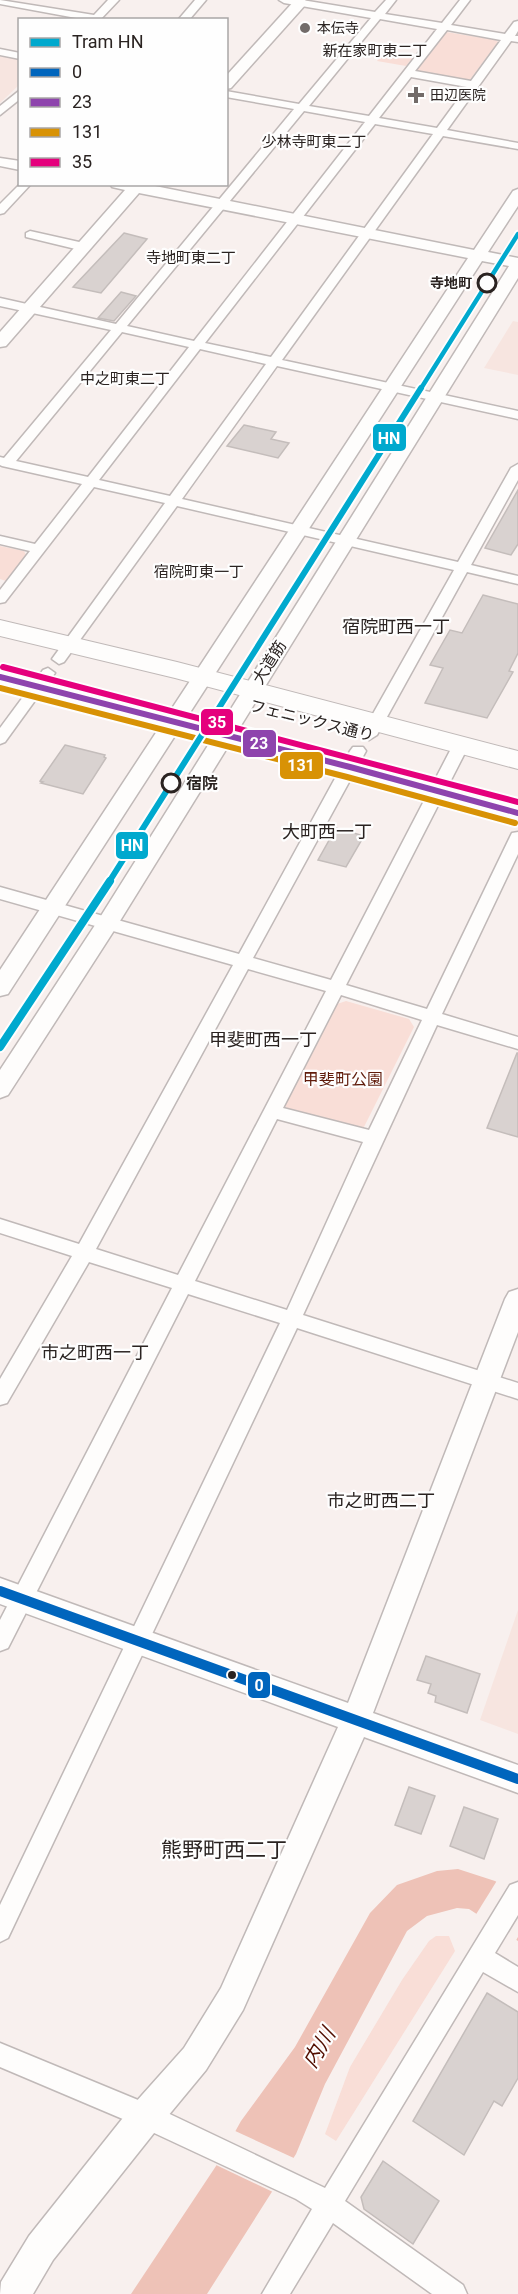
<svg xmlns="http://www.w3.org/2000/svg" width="518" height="2294" font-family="Roboto,'Noto Sans JP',sans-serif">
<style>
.built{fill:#f7e5e0}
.green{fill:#f9ded7}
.water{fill:#eec2b7}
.pier{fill:#f8f0ee}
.building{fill:#d9d2d0;stroke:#c4bdbb;stroke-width:1.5}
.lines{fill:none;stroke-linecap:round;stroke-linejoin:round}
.street-casing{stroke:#c0b9b8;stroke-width:3}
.secondary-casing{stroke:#c0b9b8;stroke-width:3}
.highway-casing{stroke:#c0b9b8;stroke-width:2}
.street{fill:#fefdfc;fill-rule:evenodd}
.secondary{fill:#fefdfc;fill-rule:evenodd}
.highway{fill:#fefdfc;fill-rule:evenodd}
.bus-1-casing{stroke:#fefefe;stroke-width:14}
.bus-2-casing{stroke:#fefefe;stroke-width:10}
.bus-3-casing{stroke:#fefefe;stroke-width:10}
.bus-4-casing{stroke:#fefefe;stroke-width:10}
.bus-1{stroke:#0065bd;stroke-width:10}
.bus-2{stroke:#8e44ad;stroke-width:6}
.bus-3{stroke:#d89205;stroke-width:6}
.bus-4{stroke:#e5007d;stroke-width:6}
.tram-1-far2-casing{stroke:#fefefe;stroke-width:8}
.tram-1-far1-casing{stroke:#fefefe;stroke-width:10}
.tram-1-casing{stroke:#fefefe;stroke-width:12}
.tram-1-far2{stroke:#00a9ce;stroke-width:4.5}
.tram-1-far1{stroke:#00a9ce;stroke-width:6}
.tram-1{stroke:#00a9ce;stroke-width:8}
.poi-dot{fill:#726b69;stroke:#fefefe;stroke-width:2}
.stop-dot{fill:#fefefe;stroke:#2a2321;stroke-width:3}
.bus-dot{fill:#2a2321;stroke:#fefefe;stroke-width:2}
.labels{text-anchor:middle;stroke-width:4.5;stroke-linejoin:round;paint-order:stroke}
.far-poi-label{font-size:14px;fill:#2a2321;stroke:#fefefe;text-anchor:start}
.far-stop-label{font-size:14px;font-weight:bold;fill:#2a2321;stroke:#fefefe;text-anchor:end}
.far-neighbourhood-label{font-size:15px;fill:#2a2321;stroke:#fefefe}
.street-label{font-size:16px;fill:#2a2321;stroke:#fefefe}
.stop-label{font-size:16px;font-weight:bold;fill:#2a2321;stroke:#fefefe;text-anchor:start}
.park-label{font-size:16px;fill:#601c0b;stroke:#fefefe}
.neighbourhood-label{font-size:18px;fill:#2a2321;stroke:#fefefe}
.near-neighbourhood-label{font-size:21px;fill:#2a2321;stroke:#fefefe}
.near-water-label{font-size:21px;font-style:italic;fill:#530e00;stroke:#fefefe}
.line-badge{stroke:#fefefe;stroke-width:2}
.badge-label{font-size:16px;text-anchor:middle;font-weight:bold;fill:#fff}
</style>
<rect width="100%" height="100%" fill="#f8f0ee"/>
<g class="built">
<polygon points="0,56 19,59 19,85 0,103"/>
<polygon points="513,321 518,322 518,375 484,368"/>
<polygon points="518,1610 518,1734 480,1720"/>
</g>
<g class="green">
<polygon points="446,32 496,40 498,42 469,81 416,71"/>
<polygon points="385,51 414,56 406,66 377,61"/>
<polygon points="0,546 24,551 26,555 6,581 0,579"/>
<polygon points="346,1001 409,1019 414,1027 363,1129 357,1129 287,1108 283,1104 337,1004"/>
<polygon points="436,1936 449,1936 455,1951 336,2141 325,2134 350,2067 402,1980 429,1941"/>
</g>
<polygon class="water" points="458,1869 495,1881 518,1894 518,1941 469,1909 457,1908 427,1916 407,1931 325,2084 296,2154 207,2294 131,2294 216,2166 241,2121 295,2047 370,1913 397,1885 437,1871"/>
<g class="pier">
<polygon points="498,1879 518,1890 518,1937 515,1942 475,1916"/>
<polygon points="233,2130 296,2159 275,2193 214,2164"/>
</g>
<g class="building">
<polygon points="124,233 147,239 101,293 73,287"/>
<polygon points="121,292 136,296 114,321 98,318"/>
<polygon points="244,425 276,432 271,439 289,443 278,458 227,446"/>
<polygon points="518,490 518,544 511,555 485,548"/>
<polygon points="483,595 518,604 518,653 509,671 513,672 487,718 425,703 443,668 430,665 450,630 462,633"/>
<polygon points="65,745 105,755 104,757 106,758 83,794 41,783 43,782 40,781"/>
<polygon points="336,828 364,836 346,867 318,860"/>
<polygon points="517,1053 518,1053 518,1137 487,1128"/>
<polygon points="426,1656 480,1674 467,1713 435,1702 436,1696 428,1693 431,1684 417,1680"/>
<polygon points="409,1787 435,1796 421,1834 395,1825"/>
<polygon points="464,1807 498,1819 484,1859 450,1846"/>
<polygon points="487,1993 518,2012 518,2078 502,2106 494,2101 464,2155 413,2121"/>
<polygon points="383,2161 439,2201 413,2244 364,2209 361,2197"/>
</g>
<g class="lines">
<defs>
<g id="street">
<polygon points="0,0 94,15 108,0 119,0 100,20 87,20 0,4"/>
<polygon points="195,0 206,0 189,20 178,20"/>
<path d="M279 0H302L375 12 386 0H396L385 14 442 23 460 0H470L451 25 505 34 514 22 518 21V31L515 36H518V42L511 41 447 130 518 143V149L443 136 282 360 518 411V419L277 366 182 499 458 562 511 468 518 464V480L471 565 518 576V584L467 572 377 735 369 740 361 735 454 570 177 506 64 662 59 664 52 659 165 503 94 487 5 602 0 603V590L30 551 0 544V536L35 544 82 484 2 466 0 465V457L4 458 111 330 0 306V298L116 324 294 109 226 97V91L299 104 371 18 284 3ZM380 19 437 29 369 116 309 106ZM447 30 501 40 471 81 415 71ZM411 77 467 87 437 128 379 118ZM304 111 365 122 194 341 127 326ZM375 124 433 134 271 357 205 343ZM122 332 189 347 88 477 16 461ZM200 349 266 364 170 496 99 480Z"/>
<polygon points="0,49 20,53 20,59 0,55"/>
<polygon points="20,90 20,99 0,115 0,106"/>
<polygon points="20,184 31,184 4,213 0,214 0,204"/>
<polygon points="30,231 88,244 90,247 84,251 26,237 26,233"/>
<polygon points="48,668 55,673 5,742 0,744 0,728 43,670"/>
<path d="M461 740 469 745 346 985 427 1009 510 837 512 833 518 832V854L442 1014 518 1037V1049L437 1025 303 1315 518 1383V1399L297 1328 8 1938 0 1942V1905L280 1323 188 1294 8 1648 0 1651V1620L172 1288 89 1262 7 1403 0 1405V1379L72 1256 0 1233V1219L79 1244 233 965 0 899V887L239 954 350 751 353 747H363L366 751 253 958 331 980 453 745ZM248 969 326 991 178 1275 96 1249ZM341 995 422 1020 369 1130 283 1108ZM277 1119 363 1142 287 1310 195 1281Z"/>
<polygon points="518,1882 518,1915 495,1953 518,1967 518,1992 483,1972 345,2201 463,2285 467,2294 432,2294 333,2223 290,2294 262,2294 312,2209 296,2199 137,2125 0,2067 0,2043 155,2107 325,2188 510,1885"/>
</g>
<g id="secondary">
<polygon points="295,0 305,0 307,3 231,88 226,89 226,76"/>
<polygon points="0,158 20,161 20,170 0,166"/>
<polygon points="110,184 145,184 474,250 513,191 518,189 518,206 488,252 518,258 518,278 115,929 8,1095 0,1098 0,1070 99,919 509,266 482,261 8,994 0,996 0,970 468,258 139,193 6,346 0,347 0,332 125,190 112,187"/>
<polygon points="518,1289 518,1332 373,1713 518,1765 518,1793 364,1737 243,2010 206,2070 158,2128 53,2260 33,2294 0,2294 1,2282 29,2236 134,2104 184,2048 221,1988 338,1727 0,1604 0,1578 348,1703 505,1299 509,1292"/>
</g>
<g id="highway">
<polygon points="0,620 177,662 518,751 518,769 175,678 0,636"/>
<polygon points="0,669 350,758 518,804 518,822 347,775 0,685"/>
</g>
</defs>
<use href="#street" class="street-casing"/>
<use href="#secondary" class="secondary-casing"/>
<use href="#highway" class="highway-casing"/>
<use href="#street" class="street"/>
<use href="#secondary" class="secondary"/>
<use href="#highway" class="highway"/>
<defs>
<polyline id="bus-1" points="0,1591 518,1779"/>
<polyline id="bus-2" points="0,677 350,767 518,813"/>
<polyline id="bus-3" points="0,688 347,777 515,823"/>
<polyline id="bus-4" points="3,667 518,802"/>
</defs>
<use href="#bus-1" class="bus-1-casing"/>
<use href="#bus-2" class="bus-2-casing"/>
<use href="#bus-3" class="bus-3-casing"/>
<use href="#bus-4" class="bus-4-casing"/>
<use href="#bus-1" class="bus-1"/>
<use href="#bus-2" class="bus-2"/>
<use href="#bus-3" class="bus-3"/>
<use href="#bus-4" class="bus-4"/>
<defs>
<polyline id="tram-1-far2" points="420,390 518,234"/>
<polyline id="tram-1-far1" points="109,882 421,388"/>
<polyline id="tram-1" points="0,1047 110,881"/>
</defs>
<use href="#tram-1-far2" class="tram-1-far2-casing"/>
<use href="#tram-1-far1" class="tram-1-far1-casing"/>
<use href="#tram-1" class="tram-1-casing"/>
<use href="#tram-1-far2" class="tram-1-far2"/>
<use href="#tram-1-far1" class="tram-1-far1"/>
<use href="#tram-1" class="tram-1"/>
</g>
<g class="poi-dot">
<circle cx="305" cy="28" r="6"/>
<path d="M413 86h6v6h6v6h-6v6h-6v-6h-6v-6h6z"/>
</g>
<g class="stop-dot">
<circle cx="487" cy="283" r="9"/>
<circle cx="171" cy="783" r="9"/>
</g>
<circle class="bus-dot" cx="232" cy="1675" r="5"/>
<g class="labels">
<g class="far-poi-label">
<text x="317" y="33">本伝寺</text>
<text x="430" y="100">田辺医院</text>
</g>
<g class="far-stop-label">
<text x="472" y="288">寺地町</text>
</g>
<g class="far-neighbourhood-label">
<text x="375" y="56">新在家町東二丁</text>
<text x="314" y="147">少林寺町東二丁</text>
<text x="191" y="263">寺地町東二丁</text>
<text x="125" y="384">中之町東二丁</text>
<text x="199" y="577">宿院町東一丁</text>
</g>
<g class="street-label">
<text transform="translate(269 662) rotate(-58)" y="6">大道筋</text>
<text transform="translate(312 720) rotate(14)" y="6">フェニックス通り</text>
</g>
<g class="stop-label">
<text x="186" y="789">宿院</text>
</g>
<g class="park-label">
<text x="343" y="1085">甲斐町公園</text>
</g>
<g class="neighbourhood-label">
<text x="396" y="633">宿院町西一丁</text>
<text x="327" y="838">大町西一丁</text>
<text x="263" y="1046">甲斐町西一丁</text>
<text x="95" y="1359">市之町西一丁</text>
<text x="381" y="1507">市之町西二丁</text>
</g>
<g class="near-neighbourhood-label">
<text x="224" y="1857">熊野町西二丁</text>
</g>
<g class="near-water-label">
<text transform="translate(319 2048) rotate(-59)" y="7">内川</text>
</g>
</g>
<g class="line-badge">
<rect x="372" y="423" width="35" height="29" rx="6" fill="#00a9ce"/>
<rect x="200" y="708" width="34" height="28" rx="6" fill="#e5007d"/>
<rect x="242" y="729" width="35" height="29" rx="6" fill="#8e44ad"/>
<rect x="279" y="751" width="45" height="29" rx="6" fill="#d89205"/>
<rect x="115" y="831" width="34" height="29" rx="6" fill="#00a9ce"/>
<rect x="247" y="1671" width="24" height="28" rx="6" fill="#0065bd"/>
</g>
<g class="badge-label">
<text x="389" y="444">HN</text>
<text x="217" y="728">35</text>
<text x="259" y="749">23</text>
<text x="301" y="771">131</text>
<text x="132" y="851">HN</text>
<text x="259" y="1691">0</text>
</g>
<rect x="18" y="18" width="210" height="168" fill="#fefefe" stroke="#a9a6a6" stroke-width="1.5"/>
<rect x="30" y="38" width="30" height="9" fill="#00a9ce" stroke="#a9a6a6" stroke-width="1.5"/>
<text x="72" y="48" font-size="18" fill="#2a2321">Tram HN</text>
<rect x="30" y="68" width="30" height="9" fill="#0065bd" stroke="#a9a6a6" stroke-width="1.5"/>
<text x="72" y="78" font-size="18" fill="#2a2321">0</text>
<rect x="30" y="98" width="30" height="9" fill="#8e44ad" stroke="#a9a6a6" stroke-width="1.5"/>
<text x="72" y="108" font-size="18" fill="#2a2321">23</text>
<rect x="30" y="128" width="30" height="9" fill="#d89205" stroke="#a9a6a6" stroke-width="1.5"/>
<text x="72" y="138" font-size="18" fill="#2a2321">131</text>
<rect x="30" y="158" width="30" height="9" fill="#e5007d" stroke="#a9a6a6" stroke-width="1.5"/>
<text x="72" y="168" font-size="18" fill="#2a2321">35</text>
</svg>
